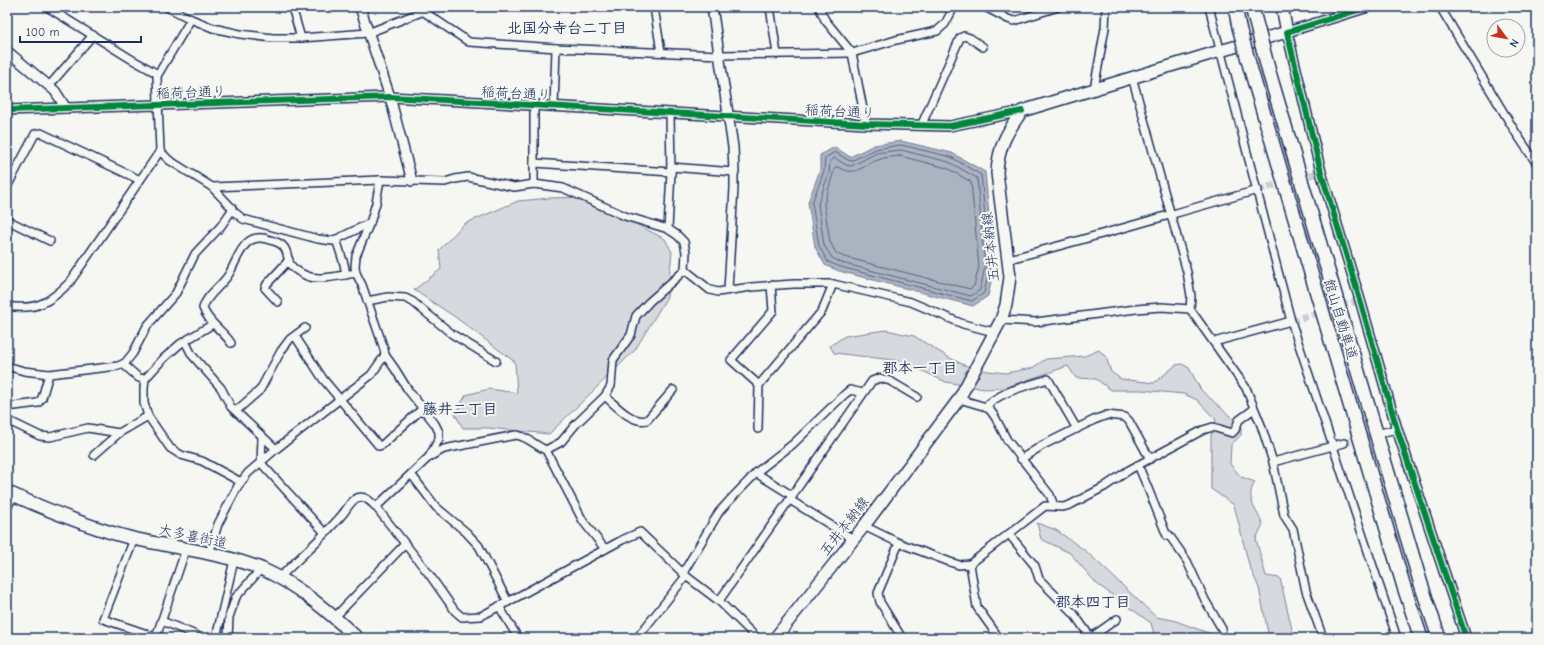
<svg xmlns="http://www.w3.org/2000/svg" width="1544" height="645" font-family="'Comic Neue','Klee One',sans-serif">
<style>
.green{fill:#d6d9dd;stroke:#78849e}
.water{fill:#abb2c0;stroke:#717e99}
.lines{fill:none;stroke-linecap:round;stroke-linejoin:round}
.shore{stroke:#556385;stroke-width:1}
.minor-tunnel{stroke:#caced4;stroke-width:7;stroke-dasharray:7 3.5;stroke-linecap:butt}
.minor-casing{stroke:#1b2f5e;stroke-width:10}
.tertiary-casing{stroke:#1b2f5e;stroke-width:12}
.primary-casing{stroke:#1b2f5e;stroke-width:14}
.trunk-casing{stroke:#1b2f5e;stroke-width:15}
.motorway-casing{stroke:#1b2f5e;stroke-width:16}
.minor{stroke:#f6f6f2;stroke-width:7}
.tertiary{stroke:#f6f6f2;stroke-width:9}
.primary{stroke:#f6f6f2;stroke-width:11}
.trunk{stroke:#f6f6f2;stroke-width:12}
.motorway{stroke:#f6f6f2;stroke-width:13}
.motorway-bridge-casing{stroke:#1b2f5e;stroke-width:16;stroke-linecap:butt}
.motorway-bridge{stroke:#f6f6f2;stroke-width:13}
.cycleway-casing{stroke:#f6f6f2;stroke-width:8}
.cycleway{stroke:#00873e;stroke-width:6}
.labels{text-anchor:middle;stroke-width:4;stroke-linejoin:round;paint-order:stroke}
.street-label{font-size:14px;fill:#1b2f5e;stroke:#f6f6f2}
.neighbourhood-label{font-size:15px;font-weight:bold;fill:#1b2f5e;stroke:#f6f6f2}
</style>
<rect width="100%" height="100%" fill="#f6f6f2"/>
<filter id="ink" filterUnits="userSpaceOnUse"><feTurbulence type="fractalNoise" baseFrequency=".025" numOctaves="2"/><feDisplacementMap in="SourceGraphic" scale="8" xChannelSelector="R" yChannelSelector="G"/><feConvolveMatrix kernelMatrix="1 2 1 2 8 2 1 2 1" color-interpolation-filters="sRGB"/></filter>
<g filter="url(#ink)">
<g class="green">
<polygon points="584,197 665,239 672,252 667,297 635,350 549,434 488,428 463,428 455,414 466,395 489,389 517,393 515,362 455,317 414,290 441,269 439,250 464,224 518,201 550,198"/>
<path d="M886 330 914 336 948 357 964 365 988 371 1006 373 1032 368 1046 359 1085 356 1099 350 1106 357 1111 372 1121 379 1154 383 1176 365 1182 364 1189 368 1201 390 1241 426V435L1231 445 1230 464 1241 477 1255 482C1245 498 1255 508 1263 524L1256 539 1266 576 1280 578 1294 638H1269L1259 588 1249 565 1234 505 1211 489V436L1216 420 1197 400 1184 394 1141 390H1111L1096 379 1076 378 1068 366 1004 388 984 389 946 382 910 365 893 360 834 353 830 346 845 336Z"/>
<polygon points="1037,523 1056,530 1087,552 1156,617 1173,620 1211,634 1214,638 1155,638 1151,623 1097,584 1070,553 1041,539"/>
</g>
<polygon class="water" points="901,141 952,153 985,172 994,268 988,296 973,306 839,271 825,265 815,247 808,202 820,170 820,155 835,147 850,157 874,145"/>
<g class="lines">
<g class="shore">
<polygon points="901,145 951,157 981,175 990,267 984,293 972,301 841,267 828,262 819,246 812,203 824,171 825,158 835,152 848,160 851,161 876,149"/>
<polygon points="901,150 949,162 977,178 985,267 980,290 971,296 842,263 832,258 824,245 818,204 829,173 830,161 835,158 846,165 851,166 877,153"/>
<path d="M900 156 947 168 971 182 979 267 974 286 970 289 844 257 836 253 830 242 824 204 835 167H838C856 178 862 165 878 160 885 157 893 157 900 156Z"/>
</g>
<g class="minor-tunnel">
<polyline points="1258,190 1321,172"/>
<polyline points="1291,321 1360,300"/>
<polyline points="1344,443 1379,434"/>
</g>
<defs>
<g id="minor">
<polyline points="47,7 131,59 158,74"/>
<polyline points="167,7 191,19 213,28 240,34 273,38 301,38 368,33 434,7"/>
<polyline points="292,7 301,38"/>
<polyline points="422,7 424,12 469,42 556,48 720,55 852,53 896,40 937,31 945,24 954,7"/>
<polyline points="654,7 661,52"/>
<polyline points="770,7 777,54"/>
<polyline points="819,7 825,20 852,53 866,124"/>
<polyline points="985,7 1008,19 1014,21 1058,7"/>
<polyline points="1209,7 1291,321 1397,638"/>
<polyline points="1440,7 1516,133 1537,164"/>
<polyline points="1132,77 1187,272 1191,296 1190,309 1246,388 1261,425 1273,462 1284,515 1293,529 1306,591 1323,638"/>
<polyline points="49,86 93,35"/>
<polyline points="1094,89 1105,28 1106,7"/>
<polyline points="534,106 534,184"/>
<polyline points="554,107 556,48"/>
<polyline points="921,126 960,38 964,36 970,38 983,47"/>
<polyline points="160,151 169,160 212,187 232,208 232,210 243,219 318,239 333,241 370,223"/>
<polyline points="534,163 671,172"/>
<polyline points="671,167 734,172 734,188 728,290"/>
<polyline points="7,187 35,134 41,133 140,180"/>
<polyline points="212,187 380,180 445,182 455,179 468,177 514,187 534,184 563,188 625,216 668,229 677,235 684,242 686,252 685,270 649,302 636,316 631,335 613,360 611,386 605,396 576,424 561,442 546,450"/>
<polyline points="7,220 50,241"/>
<polyline points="668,229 671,172 670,113"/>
<polyline points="336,239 344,264 346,275"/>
<path d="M1009 259C1092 238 1174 213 1258 190"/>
<polyline points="685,270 710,290 718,292 751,287 794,284 833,284 911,302 963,324 994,332"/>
<polyline points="367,301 388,297 405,298 413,302 452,334 496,361"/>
<polyline points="278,302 265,288 267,284 289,260"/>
<path d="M7 306C37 311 50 302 70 282L160 151 157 76 191 19"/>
<polyline points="1001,320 1036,322 1136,309 1161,307 1190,309"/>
<polyline points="213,324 180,344 163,359 145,379 144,387 144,403 148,416 170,448 181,455 202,461 241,482"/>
<polyline points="295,336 323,379 379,446 382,445 423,408"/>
<polyline points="185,341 192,355 221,388 231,407 276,449"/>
<polyline points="1214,342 1291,321"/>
<path d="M231 343C223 330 208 323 203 308 207 294 221 287 229 274 239 257 244 230 270 240 275 241 283 244 285 249 288 253 287 259 290 264 293 269 302 274 307 276 320 281 342 275 356 273"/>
<polyline points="123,364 139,378 145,379"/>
<polyline points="7,366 24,371 49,374 118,366 125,363 133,353 147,326 176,293 195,254 221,226 232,210"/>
<polyline points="759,385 731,360 773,311 771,285"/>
<path d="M605 396C615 405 632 424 647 420L673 390"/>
<polyline points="959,399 983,406 990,410 995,417 1007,440 1050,495 1054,506"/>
<polyline points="7,407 38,403 42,398 49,374"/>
<path d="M985 407C1001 391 1027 386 1048 379L1077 429"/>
<polyline points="236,411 260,390 281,351 290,339 305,328"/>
<polyline points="7,420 40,436 50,437 88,428 119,433 148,416"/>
<polyline points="758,429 759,385 822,311 833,284"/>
<polyline points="1380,433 1397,429"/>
<polyline points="262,436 261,463 325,533"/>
<polyline points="94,455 119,433"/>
<path d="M429 457 444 449 516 435C529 437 534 445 546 450L583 521 605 549"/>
<polyline points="1021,459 1043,445 1094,420 1107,415 1125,417 1129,421 1150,459"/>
<polyline points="1273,462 1344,443"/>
<polyline points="1138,465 1147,486 1167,536"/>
<polyline points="756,473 793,496"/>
<polyline points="411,474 436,507 466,532 479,546 508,602"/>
<polyline points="790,500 853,539"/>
<polyline points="376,507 429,457 439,439 439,432 435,424 408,390 395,369 385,355 384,349 362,285 356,273 355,266 356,256 371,220 376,203 380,180"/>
<polyline points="7,508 14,495"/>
<polyline points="864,526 899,543 950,562 959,565 970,564 1045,506 1063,507 1070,505 1104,487 1129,470 1203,430 1213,427 1232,433 1235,430 1239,420 1254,409"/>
<polyline points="1009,534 1035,566 1039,579 1074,614 1091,638"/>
<polyline points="1169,535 1187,561 1205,600 1222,629"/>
<polyline points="134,539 103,619 156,637 186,549"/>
<polyline points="899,543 878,593 880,602 902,638"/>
<polyline points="209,554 218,524 238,486 248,473 276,449 371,375 385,355"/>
<polyline points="970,564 977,607 999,638"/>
<polyline points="683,573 719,512 729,501 758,471 793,444 845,394 850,390 863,393"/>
<path d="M279 578C300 557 322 538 341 516 346 511 350 501 357 498 365 495 371 502 376 507L429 574 455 611 462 617 481 616 517 597 622 540 640 532 686 576 719 601 757 638"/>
<polyline points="719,601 872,381 880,378 890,381 917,397"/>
<polyline points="499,606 518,638"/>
<polyline points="334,618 405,544"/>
<polyline points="162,621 196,635"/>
<polyline points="216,638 234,560"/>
<polyline points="228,638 229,617 236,597 261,569"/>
<polyline points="637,638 686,576"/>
<polyline points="1090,638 1117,619"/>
</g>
<g id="tertiary">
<polyline points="360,7 390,97 412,181"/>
<polyline points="712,7 733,147 734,172"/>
<polyline points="1368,7 1287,32 1321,172 1360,300 1397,429 1466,638"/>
<polyline points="7,51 55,91 66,108"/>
<polyline points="7,110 390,97 866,124 950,126 1022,111"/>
</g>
<path id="primary" d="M775 638 864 526 959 399 1001 320 1006 305 1010 277 997 173C998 147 1007 132 1022 111L1220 51 1287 32 1282 7"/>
<path id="trunk" d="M7 492C47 510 93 529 135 539 177 548 222 553 262 569 298 585 329 612 357 638"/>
<g id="motorway">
<polyline points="1235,7 1239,27"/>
<polyline points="1252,7 1255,19"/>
<polyline points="1250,67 1404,587 1421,638"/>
<polyline points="1269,72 1420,581 1439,638"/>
</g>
</defs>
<use href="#minor" class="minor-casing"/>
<use href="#tertiary" class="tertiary-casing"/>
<use href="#primary" class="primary-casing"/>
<use href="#trunk" class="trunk-casing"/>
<use href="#motorway" class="motorway-casing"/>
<use href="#minor" class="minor"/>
<use href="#tertiary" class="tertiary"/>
<use href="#primary" class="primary"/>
<use href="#trunk" class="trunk"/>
<use href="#motorway" class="motorway"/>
<defs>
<g id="motorway-bridge">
<polyline points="1255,19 1269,72"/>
<polyline points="1239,27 1250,67"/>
</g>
</defs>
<use href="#motorway-bridge" class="motorway-bridge-casing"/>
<use href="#motorway-bridge" class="motorway-bridge"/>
<defs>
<g id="cycleway">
<polyline points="1368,7 1287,32 1321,172 1360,300 1397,429 1466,638"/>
<polyline points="7,110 390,97 866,124 950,126 1022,111"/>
</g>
</defs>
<use href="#cycleway" class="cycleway-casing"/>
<use href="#cycleway" class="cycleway"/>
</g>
</g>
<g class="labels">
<g class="street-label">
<text transform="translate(191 92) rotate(-2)" y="5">稲荷台通り</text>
<text transform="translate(516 93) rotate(3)" y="5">稲荷台通り</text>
<text transform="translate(840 111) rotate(3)" y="5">稲荷台通り</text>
<text transform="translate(990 247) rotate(-96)" y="5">五井本納線</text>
<text transform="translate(1341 319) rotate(73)" y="5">館山自動車道</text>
<text transform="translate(844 526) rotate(-52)" y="5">五井本納線</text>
<text transform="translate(193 536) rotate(12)" y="5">大多喜街道</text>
</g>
<g class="neighbourhood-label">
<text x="567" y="33">北国分寺台二丁目</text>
<text x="920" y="373">郡本一丁目</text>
<text x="460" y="414">藤井二丁目</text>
<text x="1093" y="607">郡本四丁目</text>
</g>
</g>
<rect width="1544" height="645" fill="none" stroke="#f6f6f2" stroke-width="24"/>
<rect x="12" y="12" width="1520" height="621" fill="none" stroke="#1b2f5e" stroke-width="1.5" filter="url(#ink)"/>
<g transform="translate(1506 38) rotate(122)"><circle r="19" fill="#f6f6f2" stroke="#9ea6b7"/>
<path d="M0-3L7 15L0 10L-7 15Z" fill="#c8321e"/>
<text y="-6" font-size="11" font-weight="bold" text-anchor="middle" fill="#1b2f5e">N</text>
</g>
<path d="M20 36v6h121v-6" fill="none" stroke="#1b2f5e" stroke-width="2"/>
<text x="26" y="36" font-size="12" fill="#1b2f5e" stroke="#f6f6f2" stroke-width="3" paint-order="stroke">100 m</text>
</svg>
